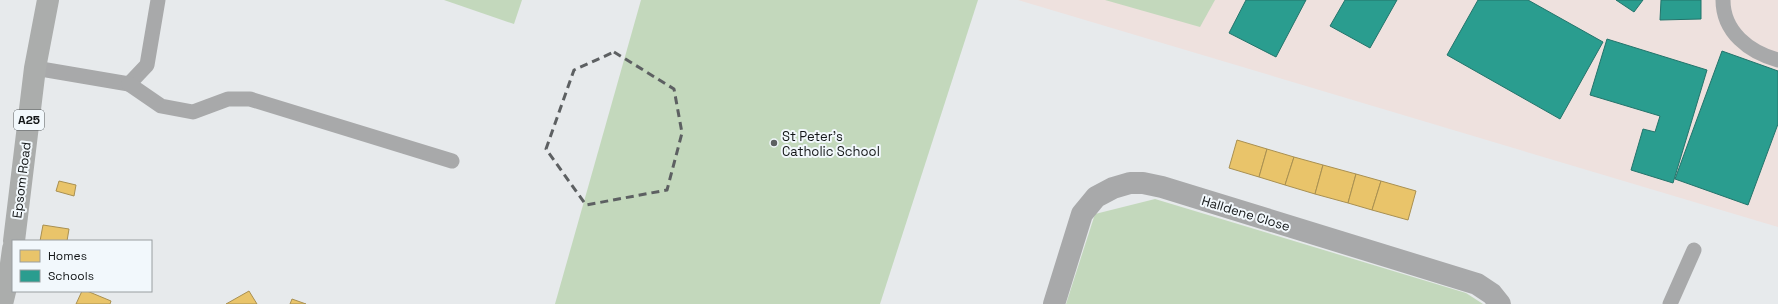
<svg xmlns="http://www.w3.org/2000/svg" width="1778" height="304" font-family="'Space Grotesk',sans-serif">
<style>
.education{fill:#eee1de}
.green{fill:#c3d8bc}
.homes{fill:#e9c46a;stroke:#a99051}
.schools{fill:#2a9d8f;stroke:#23746b}
.lines{fill:none;stroke-linecap:round;stroke-linejoin:round}
.lane{stroke:#a8a9aa;stroke-width:15}
.street{stroke:#a8a9aa;stroke-width:22}
.primary{stroke:#abadac;stroke-width:22}
.marked{fill:none;stroke:#5d6062;stroke-width:3;stroke-dasharray:8 5;stroke-linejoin:round}
.poi-dot{fill:#5d6062;stroke:#f2f8fc;stroke-width:1.5}
.labels{text-anchor:middle;stroke-width:4;stroke-linejoin:round;paint-order:stroke}
.shield{fill:#f2f8fc;stroke:#565a5c;stroke-width:1}
.shield-label{font-size:12px;font-weight:bold;fill:#131617}
.poi-label{font-size:13px;fill:#131617;stroke:#f2f8fc;text-anchor:start}
.street-label{font-size:13px;fill:#131617;stroke:#f2f8fc}
</style>
<rect width="100%" height="100%" fill="#e7eaec"/>
<polygon class="education" points="1018,0 1778,0 1778,227"/>
<g class="green">
<polygon points="444,0 522,0 514,24"/>
<polygon points="641,0 978,0 880,304 555,304"/>
<polygon points="1105,0 1215,0 1200,27"/>
<polygon points="1155,199 1466,293 1483,304 1066,304 1095,214"/>
</g>
<g class="homes">
<polygon points="1237,140 1267,149 1259,177 1229,168"/>
<polygon points="1267,149 1294,157 1285,185 1259,177"/>
<polygon points="1294,157 1323,165 1315,194 1285,185"/>
<polygon points="1323,165 1356,174 1348,203 1315,194"/>
<polygon points="1356,174 1381,181 1372,210 1348,203"/>
<polygon points="59,181 76,185 74,196 56,191"/>
<polygon points="1381,181 1416,191 1408,220 1372,210"/>
<polygon points="43,225 69,229 67,241 40,241"/>
<polygon points="82,291 87,291 111,301 110,304 76,304"/>
<polygon points="249,291 257,304 226,304"/>
<polygon points="292,299 306,304 290,304"/>
</g>
<g class="schools">
<polygon points="1246,0 1306,0 1276,57 1229,33"/>
<polygon points="1345,0 1397,0 1370,48 1330,26"/>
<polygon points="1478,0 1528,0 1603,42 1560,119 1447,55"/>
<polygon points="1616,0 1643,0 1634,12"/>
<polygon points="1661,0 1701,0 1701,19 1660,20"/>
<polygon points="1607,39 1707,70 1673,183 1631,170 1643,129 1655,132 1660,116 1590,95"/>
<polygon points="1722,51 1778,71 1778,124 1748,205 1675,179"/>
</g>
<g class="lines">
<g class="lane">
<path d="M1723 0C1723 32 1749 52 1778 60"/>
<polyline points="35,68 129,84 147,65 158,0"/>
<polyline points="129,84 161,106 193,112 228,99 250,99 452,161"/>
<polyline points="1670,304 1694,250"/>
</g>
<polyline class="street" points="1054,304 1082,214 1096,197 1113,188 1130,183 1143,183 1162,187 1477,284 1492,294 1500,304"/>
<g class="primary">
<polyline points="14,241 35,68 48,0"/>
<polyline points="2,304 10,271 13,249"/>
</g>
</g>
<path class="marked" d="M614 52 674 89 682 133 667 190 586 205 546 149 574 70Z"/>
<circle class="poi-dot" cx="774" cy="143" r="4"/>
<g class="labels">
<rect class="shield" x="14" y="110" width="30" height="20" rx="3"/>
<g class="shield-label">
<text x="29" y="124">A25</text>
</g>
<g class="poi-label">
<text x="782" y="141">St Peter's<tspan x="782" dy="15">Catholic School</tspan></text>
</g>
<g class="street-label">
<text transform="translate(21 180) rotate(-83)" y="5">Epsom Road</text>
<text transform="translate(1246 213) rotate(17)" y="5">Halldene Close</text>
</g>
</g>
<rect x="12" y="240" width="140" height="52" fill="#f2f8fc" stroke="#999ea0"/>
<rect x="20" y="250" width="20" height="12" fill="#e9c46a" stroke="#999ea0"/>
<text x="48" y="260" font-size="12" fill="#131617">Homes</text>
<rect x="20" y="270" width="20" height="12" fill="#2a9d8f" stroke="#999ea0"/>
<text x="48" y="280" font-size="12" fill="#131617">Schools</text>
</svg>
